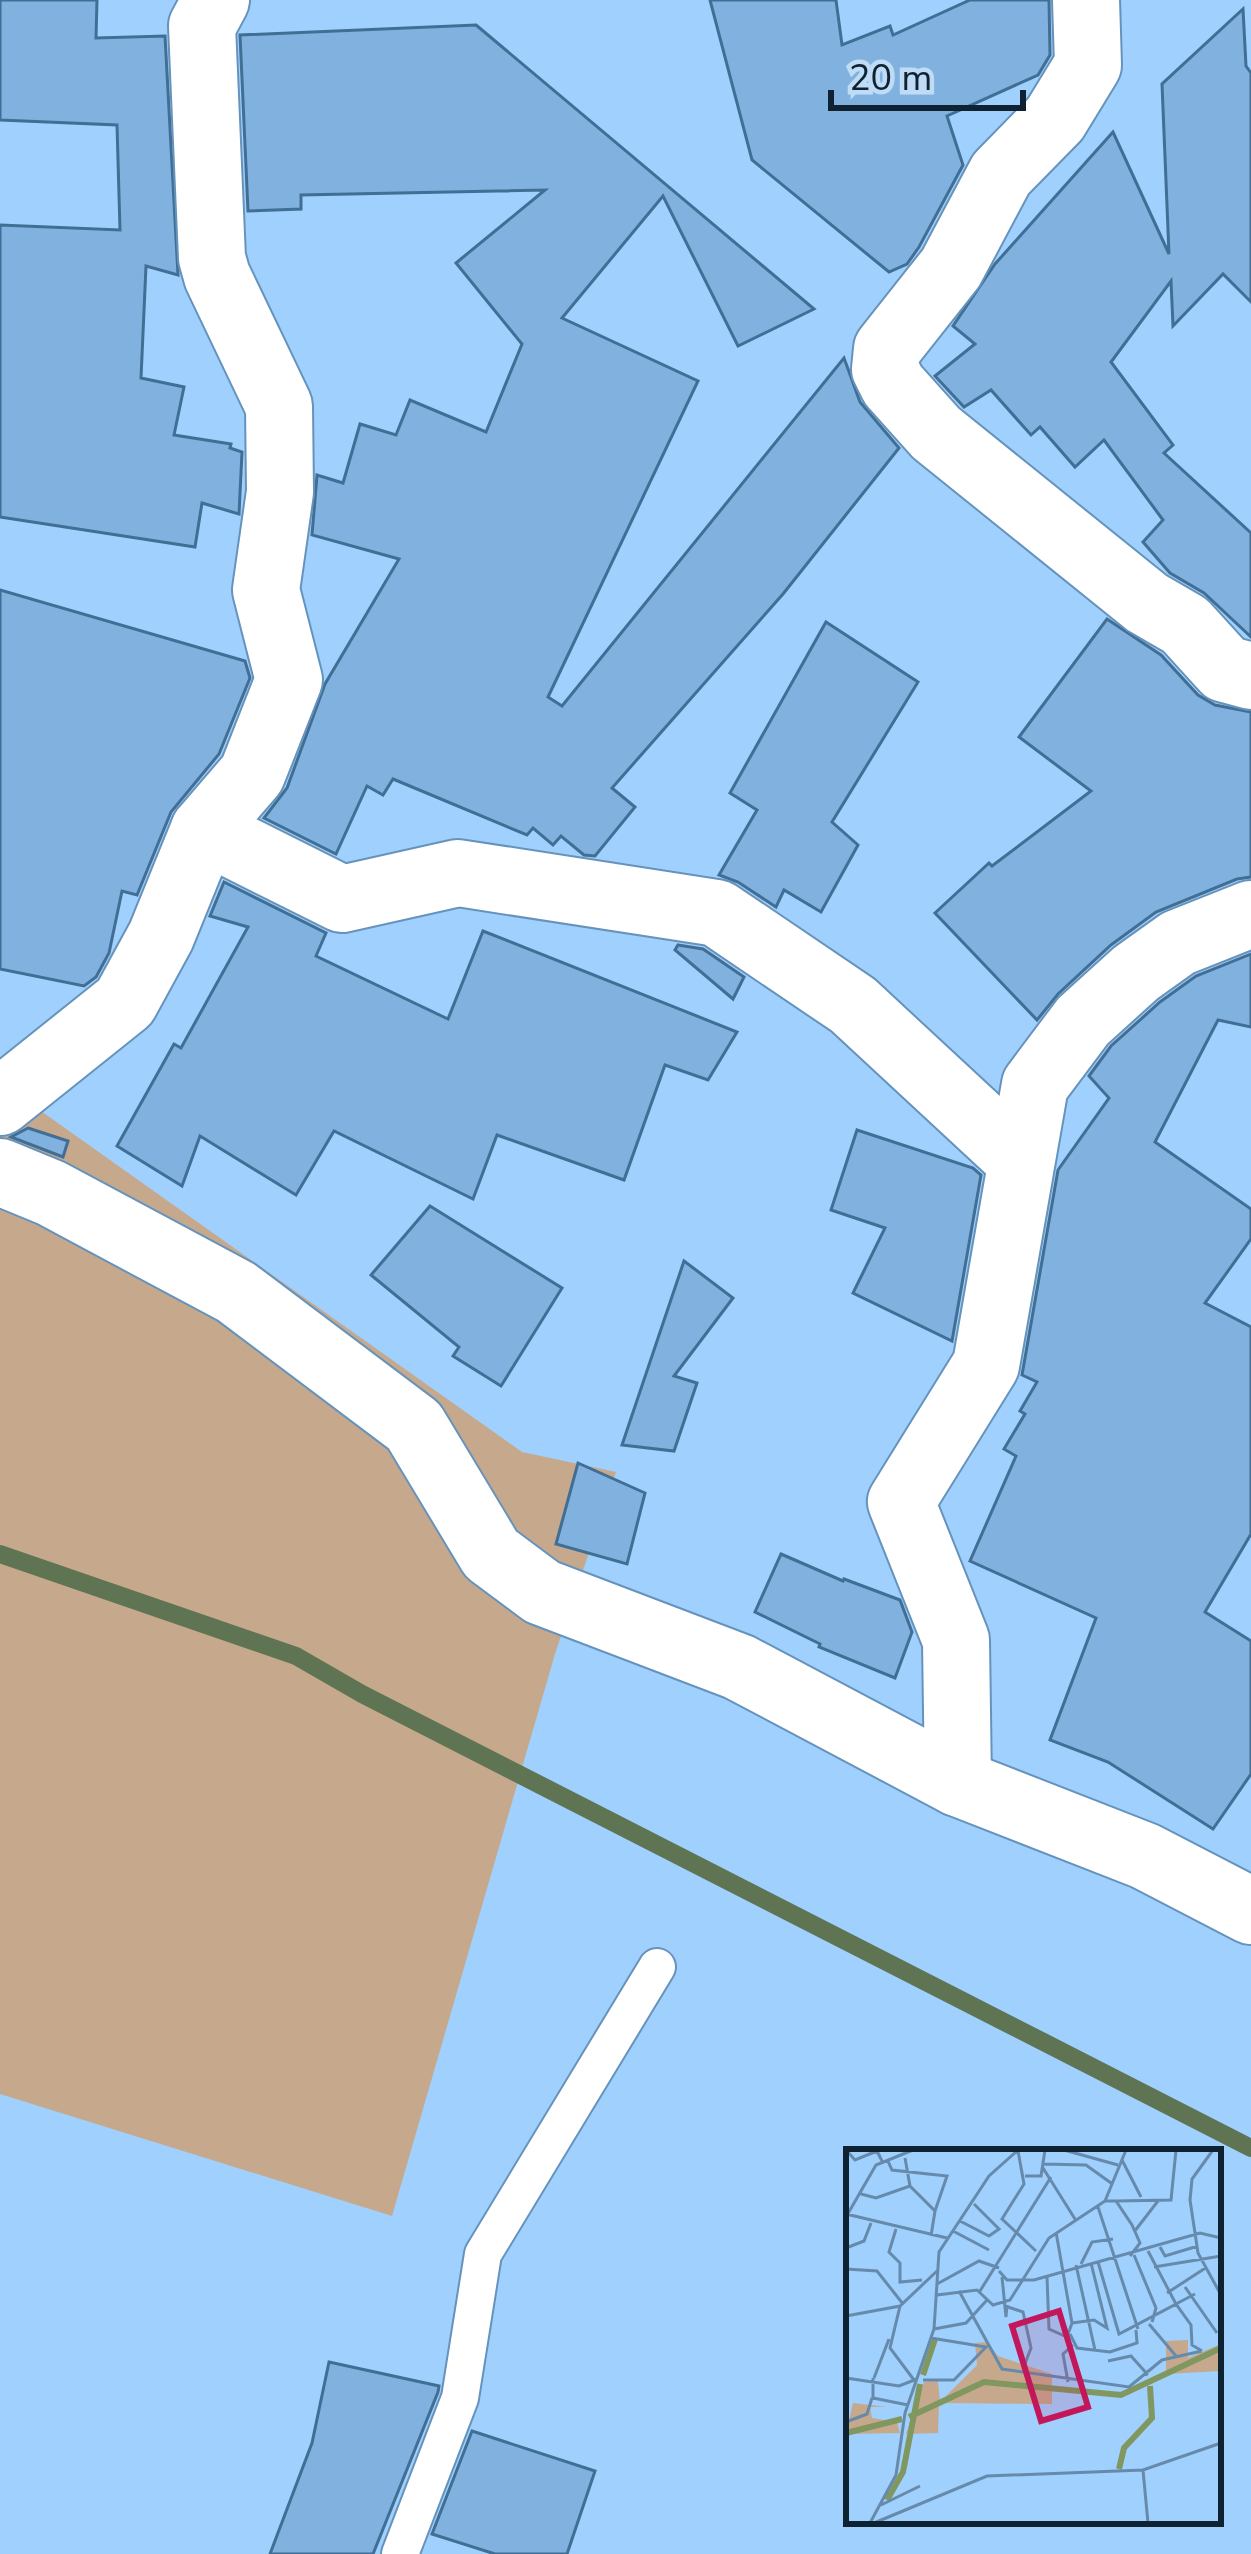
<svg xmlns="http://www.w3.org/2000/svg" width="1251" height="2554" font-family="'Nunito Sans',sans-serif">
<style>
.green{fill:#c6a98d}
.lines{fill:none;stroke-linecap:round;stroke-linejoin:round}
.stream{stroke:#5e7452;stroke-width:18}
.building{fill:#81b2df;stroke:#416e95;stroke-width:3}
.service-casing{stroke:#6593bc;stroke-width:40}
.minor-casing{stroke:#6593bc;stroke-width:70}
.service{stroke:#fff;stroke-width:36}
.minor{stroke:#fff;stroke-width:66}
.inset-river{fill:none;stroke:#80975f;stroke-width:6}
.inset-road{fill:none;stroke:#668aac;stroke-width:3}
.view{fill:#c2185b;fill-opacity:0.15;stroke:#c2185b;stroke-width:6}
.inset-edge{fill:none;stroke:#0f2232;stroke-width:6}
</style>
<rect width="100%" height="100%" fill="#a0d0fd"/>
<polygon class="green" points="0,1082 522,1452 616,1472 555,1654 392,2216 0,2094"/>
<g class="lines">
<polyline class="stream" points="0,1554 296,1656 362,1694 1251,2148"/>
</g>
<g class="building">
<polygon points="0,0 97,0 96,38 165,36 178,275 146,266 141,378 184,387 174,435 231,444 230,448 242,452 239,514 202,503 195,547 0,517 0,225 120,230 117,125 0,120"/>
<polygon points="710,0 836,0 842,45 890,26 893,35 970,0 1049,0 1050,55 1038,75 947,116 963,165 919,247 907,264 889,272 752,160"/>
<polygon points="1243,9 1246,66 1251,73 1251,302 1223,274 1173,326 1171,281 1111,362 1173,445 1164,453 1251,533 1251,637 1204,593 1170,573 1143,542 1163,520 1104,440 1075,467 1040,427 1031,435 991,390 964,407 935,376 975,344 953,326 995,264 1113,132 1169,254 1162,84"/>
<polygon points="476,25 814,309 738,346 663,196 562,318 698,381 548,697 562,706 844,358 860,402 899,448 783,594 612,788 635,807 595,856 584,855 561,836 553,845 533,828 527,835 393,779 383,795 367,786 336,854 264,818 287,788 325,684 399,559 312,535 317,475 343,483 360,424 396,435 410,400 486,432 522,344 456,263 545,190 301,195 301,209 248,211 240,35"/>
<polygon points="0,590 245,661 250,678 219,754 171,812 137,895 122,891 109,953 96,977 84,986 0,969"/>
<polygon points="1107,619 1161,655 1198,695 1215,705 1251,712 1251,877 1237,879 1156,912 1111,945 1058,994 1037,1020 935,913 989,863 992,866 1091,791 1019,737"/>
<polygon points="826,622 918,682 832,822 858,845 821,912 784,890 776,907 738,882 719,875 757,810 730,793"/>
<polygon points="224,882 326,933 316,956 448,1019 483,931 737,1032 708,1080 665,1065 624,1180 497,1135 473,1199 334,1131 296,1195 200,1136 182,1186 117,1146 174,1044 181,1048 248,927 210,916"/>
<polygon points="678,945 703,949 744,977 733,999 675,950"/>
<polygon points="1251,954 1251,1027 1218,1020 1155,1142 1251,1209 1251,1239 1205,1303 1251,1327 1251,1534 1205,1612 1251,1641 1251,1774 1213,1829 1108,1762 1050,1740 1096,1618 970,1561 1016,1456 1004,1449 1025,1414 1020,1411 1037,1382 1022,1375 1058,1170 1109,1098 1089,1076 1111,1046 1160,1002 1196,976"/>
<polygon points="28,1128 68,1141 63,1157 11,1137"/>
<polygon points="857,1130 973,1168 981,1175 952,1341 853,1293 885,1228 831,1210"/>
<polygon points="430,1206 562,1288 501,1386 453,1356 459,1347 371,1275"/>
<polygon points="684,1261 733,1298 674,1376 697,1383 674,1451 622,1445"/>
<polygon points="578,1463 645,1493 627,1564 556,1544"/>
<polygon points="781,1554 843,1581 844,1579 900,1600 912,1632 895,1678 819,1647 820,1644 755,1612"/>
<polygon points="329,2362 439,2386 438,2392 373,2554 270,2554 312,2443"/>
<polygon points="472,2431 595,2471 567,2554 495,2554 432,2534"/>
</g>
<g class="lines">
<defs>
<polyline id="service" points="400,2554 460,2398 483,2254 657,1967"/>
<g id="minor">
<polyline points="1086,0 1088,65 1055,119 1001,174 951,268 887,349 885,369 893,385 936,433 1147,603 1185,625 1225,669 1251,676"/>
<polyline points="204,830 342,899 458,873 717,913 853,1005 1019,1159"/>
<polyline points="0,1102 125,1002 161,936 204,830 252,774 289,680 266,590 280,492 279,406 217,276 212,258 202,26 216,0"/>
<polyline points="0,1172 51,1193 236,1292 414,1426 491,1554 542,1592 739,1667 958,1783 1145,1856 1251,1911"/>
<polyline points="958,1783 956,1640 901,1502 986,1365 1035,1085 1083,1021 1136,973 1178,943 1251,914"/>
</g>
</defs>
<use href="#service" class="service-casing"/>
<use href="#minor" class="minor-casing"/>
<use href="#service" class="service"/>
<use href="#minor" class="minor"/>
</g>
<g transform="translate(846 2149)">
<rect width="375" height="375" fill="#a0d0fd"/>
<path d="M342 191V209L375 195V222L320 225V192ZM141 193 152 207 206 225V255L93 254 92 284 60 285 78 233 92 232 94 253 131 216 129 194ZM7 254 41 258H24L26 269 51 273 54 284 0 285Z" fill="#c6a98d"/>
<path class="inset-river" d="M77 226 89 190M63 268 138 233 275 246 375 199M0 284 56 270M273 320 278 299 306 269 304 237M41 351 57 323 74 235"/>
<path class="inset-road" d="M0 1 9 11 31 2 36 12M218 1 272 16M367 1 346 30 344 51 352 104 375 146M172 2 178 35 156 70 190 102M59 9 64 37 89 62 85 87M41 10 46 21 101 27 89 62M276 11 295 48M198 15 240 16 265 34M197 19 229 70M179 27H195L199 1M15 45 30 49 64 37M259 52H270L286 76 294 94 284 107M270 52 325 51 330 1M252 58 292 180M0 65 101 89M0 68 30 16 67 1M114 72 143 87 153 80 128 55M50 80 43 103 54 114V133L76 131M107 82 143 101M288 83 312 52M314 98 319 107 352 97M0 99 18 92 25 74M288 106 310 159 306 173M252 113 273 185 330 155 302 102M235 115 246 93 267 90M230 116 249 201M308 118 375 107M0 120 31 122 57 155M153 122 161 131H188L354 84 375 89M156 128 160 168 161 156M201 128 203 180 221 188 226 174 210 83M91 135 133 112 153 119M339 138 371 184M113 142 156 220 283 238 316 211 356 202M134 142 205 28M321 144 361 118M349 145 330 155 345 176 346 196 356 202M91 146 131 141 147 156 164 151 203 89 259 52 280 1M54 157 44 199 68 231M162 158 177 163 185 199 177 220M0 167 54 157 91 122M226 174 248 171 261 179 245 114M303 175 330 207M88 180 120 174 141 151M224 185 231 199 264 203 291 194 290 181M262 212 285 207 302 226M0 229 53 237 71 230M27 229V249L62 256M28 229 43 190M77 231H108L140 198 85 189M222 233 217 205 227 196M0 273 21 265 26 249M297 321 302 374M35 356 74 337M24 374 50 326 59 264 88 180 93 103 143 27 172 1M28 374 141 327 297 321 375 294"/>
<path class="view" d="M213 162 242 258 195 272 166 177Z"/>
<rect width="375" height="375" class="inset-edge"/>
</g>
<path d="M831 90v18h192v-18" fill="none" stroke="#0f2232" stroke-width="6"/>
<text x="849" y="90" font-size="36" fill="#0f2232" stroke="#bfdbf6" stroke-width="9" paint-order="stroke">20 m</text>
</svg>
